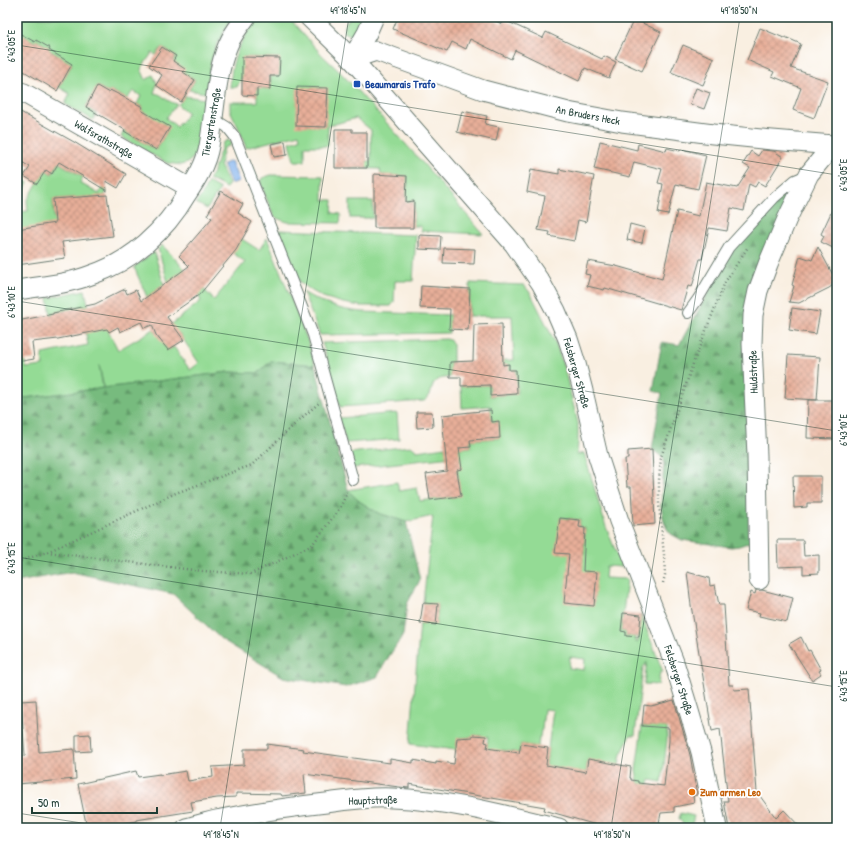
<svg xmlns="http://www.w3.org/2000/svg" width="854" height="845" font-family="'Patrick Hand',sans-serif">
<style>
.green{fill:#94db95;stroke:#5a8c64;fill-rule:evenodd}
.forest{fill:url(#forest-firs);stroke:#4b7c59}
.water{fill:#82b2ed;stroke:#507890}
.building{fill:url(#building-cross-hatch)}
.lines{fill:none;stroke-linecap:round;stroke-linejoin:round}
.lane-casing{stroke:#6b7b71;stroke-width:12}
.street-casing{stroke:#6b7b71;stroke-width:21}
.path{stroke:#6b7b71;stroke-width:2.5;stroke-dasharray:1 3;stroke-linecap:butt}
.lane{stroke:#fff;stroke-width:10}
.street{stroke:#fff;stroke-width:19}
.ticks{fill:none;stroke:#1f3d34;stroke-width:1;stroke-opacity:0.45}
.transit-dot{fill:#1a4fb4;stroke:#fff;stroke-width:1.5}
.food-dot{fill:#e8710a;stroke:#fff;stroke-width:1.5}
.labels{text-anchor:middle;stroke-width:3.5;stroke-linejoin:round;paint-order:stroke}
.transit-label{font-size:11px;font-weight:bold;fill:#164399;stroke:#fff;text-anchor:start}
.street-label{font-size:11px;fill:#1f3d34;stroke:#fff}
.food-label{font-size:11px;font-weight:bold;fill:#c56008;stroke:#fff;text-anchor:start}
.neatline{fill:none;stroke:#1f3d34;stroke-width:1.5}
.ticks-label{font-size:10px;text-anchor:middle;fill:#1f3d34}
</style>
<defs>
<pattern id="forest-firs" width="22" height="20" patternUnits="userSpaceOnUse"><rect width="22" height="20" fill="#77bb7e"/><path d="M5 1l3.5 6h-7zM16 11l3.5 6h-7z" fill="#619968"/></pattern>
<pattern id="building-cross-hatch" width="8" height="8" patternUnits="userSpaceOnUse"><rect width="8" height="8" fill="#e8af99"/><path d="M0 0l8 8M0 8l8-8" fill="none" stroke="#bb907e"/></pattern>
</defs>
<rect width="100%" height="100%" fill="#fff"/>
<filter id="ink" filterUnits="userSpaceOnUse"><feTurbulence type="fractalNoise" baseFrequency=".025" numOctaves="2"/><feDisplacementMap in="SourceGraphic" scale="8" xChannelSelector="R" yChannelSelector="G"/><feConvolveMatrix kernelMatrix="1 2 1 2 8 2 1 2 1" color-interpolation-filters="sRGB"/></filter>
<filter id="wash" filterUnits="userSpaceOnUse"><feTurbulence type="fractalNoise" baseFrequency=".012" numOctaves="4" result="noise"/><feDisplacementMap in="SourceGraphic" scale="16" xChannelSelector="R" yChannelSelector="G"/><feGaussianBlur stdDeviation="0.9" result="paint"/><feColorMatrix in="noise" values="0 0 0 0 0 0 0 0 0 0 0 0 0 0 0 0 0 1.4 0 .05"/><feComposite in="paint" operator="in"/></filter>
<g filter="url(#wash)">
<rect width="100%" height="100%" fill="#f9efe1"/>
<g class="green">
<path d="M17 17H161L165 20 168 17H222L230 21 217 44 211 61 206 93 189 90 195 80 183 72 173 61 176 56 162 47 156 55 152 53 141 69 146 80 153 75 157 83 154 93C164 94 166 102 177 104L166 118 177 127 188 113 178 105 185 96 205 99 199 145 196 153 192 159 187 163 181 165 167 163 121 137 124 131 156 150 168 130 141 110 143 107 137 104 141 96 133 91 127 99 110 90 109 93 97 86 86 107 96 114 93 120 65 104 70 94 59 87 72 64 49 50 50 48 37 40 35 42 17 32Z"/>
<path d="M258 17H288L322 55 341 73 377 112 428 169 483 234 421 231V226H413L414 201H406L407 176 381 175 380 169 350 168V162L371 161V130L356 118 328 126V146H305V161H294L290 142 300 139 299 134 246 148 240 131 230 110V102H257V88L270 89 271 76H279V58L243 57 242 77 237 87H230C231 75 232 63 237 52 242 40 250 28 258 17Z"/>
<polygon points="351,17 364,17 356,37 343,32 346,23"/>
<polygon points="228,140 231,142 231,145 224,148 220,165 229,184 226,188 209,179 213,172 223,143"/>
<polygon points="59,163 83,177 80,183 99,194 102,188 107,191 104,196 53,199 54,217 60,230 17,236 17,171 23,174 20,179 28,183 17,202 19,212 28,211 27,201 45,170 52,174"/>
<polygon points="271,175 323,176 323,200 333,200 332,213 341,214 340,223 287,222 274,217 260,182 262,178"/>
<polygon points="208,182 220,189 207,209 196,203 202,195"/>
<rect x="350" y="201" width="23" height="17"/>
<polygon points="279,230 416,235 413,281 395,281 394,302 391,306 361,306 343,303 323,297 312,291 300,282"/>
<path d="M237 236 259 250 267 238 307 339 315 365 271 361 258 373 229 372 104 388 99 365 103 388 17 399V362L25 361 26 368 43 366 42 354 88 345 81 307 53 313V314L51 315 48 298 85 290 89 309 96 306 118 350 154 329 158 335 201 301 198 295 168 282 158 249 162 245 214 300 245 262 233 253ZM179 333 199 363 190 370 174 347 168 350 163 344Z"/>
<polygon points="154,252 164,285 147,297 134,267"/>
<path d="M470 283 524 285 531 294 556 344 565 372 578 423V442L577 455 584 453 606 527 622 567 606 566 605 578 627 579 621 631 626 632V636L635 637V642H638L641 615 663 672H660L658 685 644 684 647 662 643 668 635 735H631L629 737 628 741 621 754 617 775 588 759 586 772 544 780 553 710 544 709 542 730H541L540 737H539L538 747 521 744 519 753 503 750 494 752 487 751 488 737 474 735 473 737 458 738 456 750 410 744 420 623 436 625 438 605 423 603 433 516 406 522 378 513 359 501 348 490 397 482 399 491 417 488 420 501 460 496 457 470 460 456 353 468 349 453 411 446 417 451 445 447V450L471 447 470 440 500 438 498 421 492 422 490 406 462 408 461 386 490 385V396L517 394 516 370H509V364L479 365V361L514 360 512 316H469ZM560 518 580 520 579 527 585 528 584 554ZM570 657 585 659 584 670 569 668Z"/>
<path d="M303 292C323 304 339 310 362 312L450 315 449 333 320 335Z"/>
<path d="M447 339 451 341 453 345V362H450V377C446 378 441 378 437 380 429 385 435 394 424 401L340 407 329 364 322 343Z"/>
<polygon points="397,413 399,439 346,443 339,418"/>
<polygon points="667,725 667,740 662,782 650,780 648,787 638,786 638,781 636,770 642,726 663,727"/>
<polygon points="681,813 694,816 691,828 683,828 683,824 679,818"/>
</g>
<g class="forest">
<polygon points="786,195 791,197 753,289 754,541 739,546 731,547 682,540 671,534 667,529 664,522 661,506 664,459 652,449 662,393 653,391 662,342 679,345 729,255 731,249 781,197"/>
<polygon points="271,361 315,365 348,490 359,501 378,513 406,522 420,580 407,604 403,635 388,658 377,677 346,687 283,677 221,639 173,594 72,572 17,582 17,399 229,372 258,373"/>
</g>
<polygon class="water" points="231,161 239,181 231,184 223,164"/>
<g id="blocks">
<g class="building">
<polygon points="398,17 488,17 502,24 504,20 543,38 546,32 602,59 604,56 616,62 609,78 585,68 579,81 515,50 511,59 470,39 466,49 452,42 447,52 393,29"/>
<polygon points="634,19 661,32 642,71 615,59"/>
<polygon points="760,28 784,38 785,37 801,44 791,68 828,81 814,118 793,110 801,88 772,76 774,72 747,60"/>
<polygon points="17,32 35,42 36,40 50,48 49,50 72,64 57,91 17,67"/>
<polygon points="683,45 714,58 703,85 671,72"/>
<polygon points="162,47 176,56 173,61 185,69 183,72 195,80 181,102 156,85 162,75 149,66"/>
<polygon points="242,57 280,58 279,76 270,76 270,89 257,88 257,96 242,95"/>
<polygon points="97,86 109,93 110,90 143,107 141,110 170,127 156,150 124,131 125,130 86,107"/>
<polygon points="297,87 328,88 326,127 296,126"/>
<polygon points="696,88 710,93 704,109 690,104"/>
<polygon points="17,110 74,142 126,174 118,188 106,181 107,191 59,162 52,174 46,170 37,184 24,176 30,167 17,159"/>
<polygon points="462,111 487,116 485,124 499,127 496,141 457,132"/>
<polygon points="335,129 352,129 352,132 367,132 367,168 335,168"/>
<polygon points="285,141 287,155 274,157 271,144"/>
<polygon points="600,141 637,150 638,144 666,151 667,148 680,151 681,149 706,155 698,189 676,184 668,215 658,213 663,184 658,183 662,169 634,162 630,177 594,169"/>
<polygon points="762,150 774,151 783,157 765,186 758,182 755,187 749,184 744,211 731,208 727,231 709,228 702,259 700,259 692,287 688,286 681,310 605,288 604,290 587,286 590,275 585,274 588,261 616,266 662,279 677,211 699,216 706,182 737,188 750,168 743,164 751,151 758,156"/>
<polygon points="531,169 559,174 559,169 594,176 586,222 578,220 574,241 549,236 550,232 538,230 545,196 527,192"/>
<polygon points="374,174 407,176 406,202 414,201 413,228 374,228"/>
<polygon points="221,191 243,204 238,213 252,222 236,250 200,294 167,317 184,340 168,350 156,335 152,325 144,328 141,322 120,332 118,327 109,332 107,329 58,339 32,342 34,359 17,362 17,321 53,314 53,313 95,304 125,289 127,294 136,290 141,301 189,266 179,256 212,218 207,215"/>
<polygon points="107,195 113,236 62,242 65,258 17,265 17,229 55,223 53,199"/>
<polygon points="837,200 837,250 821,242 824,236 821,234"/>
<polygon points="630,224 645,228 642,243 627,240"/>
<polygon points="419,235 441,236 440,250 419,249"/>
<polygon points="818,247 833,275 834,278 832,286 829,288 799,303 789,302 794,286 792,285 800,256 812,260"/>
<polygon points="444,248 475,249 474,264 443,263"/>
<polygon points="421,286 470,289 468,330 449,329 450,309 420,308"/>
<polygon points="792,308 820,312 816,334 789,330"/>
<polygon points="502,324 503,365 509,364 509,370 516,370 517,394 490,396 490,385 461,386 461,377 450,377 450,362 473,361 474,325"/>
<polygon points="788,355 820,357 817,400 785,398"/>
<polygon points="808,400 837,400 837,439 807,438"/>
<polygon points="491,410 492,422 499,421 500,438 470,440 471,447 459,448 462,469 457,470 461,496 430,500 426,474 447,471 442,415"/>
<polygon points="416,412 432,412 433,427 417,428"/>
<polygon points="652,449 655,524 633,526 631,487 627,487 625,459 628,459 628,451"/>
<polygon points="793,476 821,476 821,503 807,503 807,507 794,508"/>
<polygon points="560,518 580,520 579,527 585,528 583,571 597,572 594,606 564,603 569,554 555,553"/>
<polygon points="777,540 803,540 804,556 819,555 819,573 803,574 803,566 778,567"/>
<polygon points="687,572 709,578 710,586 715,585 719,605 724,605 729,685 733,685 734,690 749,689 757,792 776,818 784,810 801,828 729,828 724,801 728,801 720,729 712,731 691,605"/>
<polygon points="756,590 762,590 793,598 787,622 759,616 760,613 746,610 751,592 755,594"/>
<polygon points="423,603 438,604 436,625 420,623"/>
<polygon points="623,613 641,615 639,637 626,636 626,632 621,631"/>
<polygon points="801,637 808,651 810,650 821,670 819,671 821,674 812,680 789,644"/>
<polygon points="36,700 39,752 74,749 76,779 17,784 17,756 25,756 21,701"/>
<polygon points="674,700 690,755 697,795 693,796 694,803 674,807 674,812 661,813 658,828 607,828 544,810 545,807 409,784 409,788 399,787 304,774 306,793 282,796 281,794 236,793 236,797 217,798 191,802 193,811 136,820 136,821 101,828 87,828 78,784 136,771 138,777 160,774 160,775 186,771 188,781 213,777 212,767 244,765 244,749 267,749 267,744 304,749 303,751 390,763 390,759 413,763 413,760 436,764 436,761 454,764 457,738 473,737 473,735 486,736 485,742 488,743 487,748 519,753 521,744 548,748 546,765 586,772 588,759 631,767 630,778 631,778 631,780 638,781 638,783 664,786 669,741 669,728 642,726 644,705 651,706"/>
<polygon points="90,734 91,751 76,752 76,735"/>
</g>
</g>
</g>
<g filter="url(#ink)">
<use href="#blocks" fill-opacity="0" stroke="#6b7b71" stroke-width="1"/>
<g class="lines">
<defs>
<g id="lane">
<polyline points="214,119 227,127 235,137 313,335 353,480"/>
<polyline points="688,313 698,299 729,247 774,198 795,180 807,175"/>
</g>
<g id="street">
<polyline points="309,17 352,59 514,244 541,283 556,311 568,339 576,364 583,391 598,456 619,521 674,662 689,711 701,752 717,828"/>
<polyline points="352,59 376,51 483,90 568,112 622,122 713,134 772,140 833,145"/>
<polyline points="352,59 367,33 374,17"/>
<polyline points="17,91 24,93 190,188"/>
<path d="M17 290C42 286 68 284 91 275 131 262 165 231 186 195 196 180 206 164 209 146 215 114 215 75 228 45 232 35 239 26 246 17"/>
<polyline points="759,580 757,456 752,344 753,315 758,291 768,264 787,219 809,174 833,145"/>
<path d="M186 828C198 825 209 821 221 819 256 812 291 807 326 803 348 800 370 797 392 798 448 800 505 815 559 828"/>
</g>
</defs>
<use href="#lane" class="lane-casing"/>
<use href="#street" class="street-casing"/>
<g class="path">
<polyline points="47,552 202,571 251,574 312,545 340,508 347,492"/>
<polyline points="17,562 47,552 176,493 252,465 298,421 319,403"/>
<polyline points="663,583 665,575 664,555 659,505 659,480 661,457 694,361 725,282 748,247"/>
</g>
<use href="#lane" class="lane"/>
<use href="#street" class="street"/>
</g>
</g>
<path class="ticks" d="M17 45 837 175M17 301 837 431M17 557 837 687M17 813 114 828M220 828 349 17M611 828 740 17"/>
<rect class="transit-dot" x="353" y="80" width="8" height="8" rx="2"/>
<circle class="food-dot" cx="692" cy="792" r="4"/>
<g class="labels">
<g class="transit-label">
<text x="365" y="88">Beaumarais Trafo</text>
</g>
<g class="street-label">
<text transform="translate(588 115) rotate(11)" y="4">An Bruders Heck</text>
<text transform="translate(211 122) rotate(-80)" y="4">Tiergartenstraße</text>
<text transform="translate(104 139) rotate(30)" y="4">Wolfsrathstraße</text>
<text transform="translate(753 372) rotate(-92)" y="4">Huldstraße</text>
<text transform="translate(577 373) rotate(74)" y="4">Felsberger Straße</text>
<text transform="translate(679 680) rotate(72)" y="4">Felsberger Straße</text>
<text transform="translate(373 800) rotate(-2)" y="4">Hauptstraße</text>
</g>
<g class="food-label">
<text x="700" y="796">Zum armen Leo</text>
</g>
</g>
<rect width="854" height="845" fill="none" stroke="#fff" stroke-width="44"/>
<path d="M32 807v6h125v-6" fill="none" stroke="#1f3d34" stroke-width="2"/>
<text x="38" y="807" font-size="12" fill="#1f3d34" stroke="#ffffff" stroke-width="3" paint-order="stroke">50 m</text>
<rect x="22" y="22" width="810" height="801" class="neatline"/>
<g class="ticks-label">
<text x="348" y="14">49°18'45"N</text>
<text x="739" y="14">49°18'50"N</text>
<text transform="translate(11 46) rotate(-90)" y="4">6°43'05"E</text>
<text transform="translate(843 175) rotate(-90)" y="4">6°43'05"E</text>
<text transform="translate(11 302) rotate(-90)" y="4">6°43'10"E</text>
<text transform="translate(843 430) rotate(-90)" y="4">6°43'10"E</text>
<text transform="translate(11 558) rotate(-90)" y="4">6°43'15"E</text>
<text transform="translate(843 686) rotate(-90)" y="4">6°43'15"E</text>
<text x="221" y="838">49°18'45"N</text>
<text x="612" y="838">49°18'50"N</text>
</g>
</svg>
